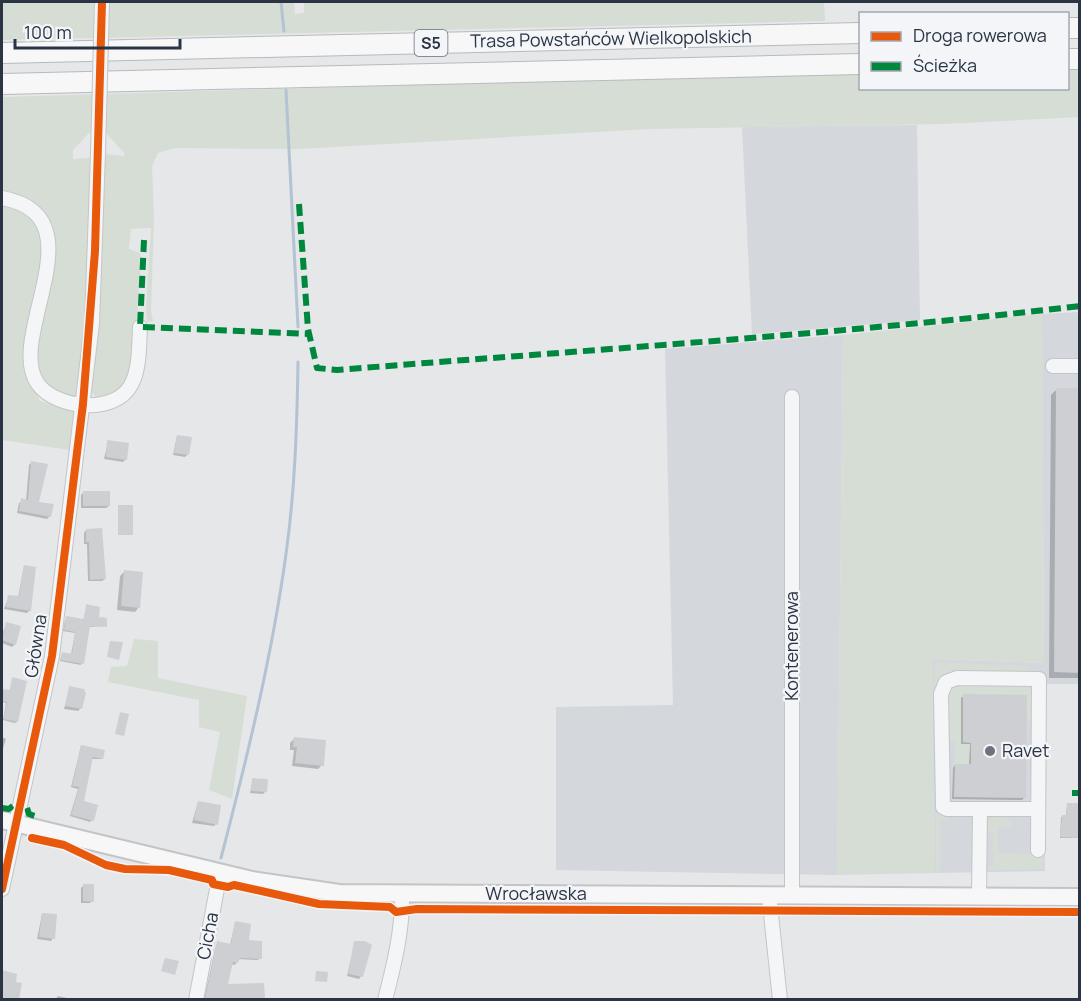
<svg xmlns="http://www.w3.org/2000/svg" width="1081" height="1001" font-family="Manrope,sans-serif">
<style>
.built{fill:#d4d7dc}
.green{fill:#d6ddd5}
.shadow{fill:#0003}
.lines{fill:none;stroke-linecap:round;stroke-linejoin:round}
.stream{stroke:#b4c3d3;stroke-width:3}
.building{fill:#cecfd2}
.minor-casing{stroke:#c3c5c7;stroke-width:16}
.major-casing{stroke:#c2c4c7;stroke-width:20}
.highway-casing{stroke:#b7babe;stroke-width:22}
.minor{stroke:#f4f5f6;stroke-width:14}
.major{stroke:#f7f7f8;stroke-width:16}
.highway{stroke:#f7f7f8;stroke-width:20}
.minor-bridge-casing{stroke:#c3c5c7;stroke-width:16;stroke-linecap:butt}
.minor-bridge{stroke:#f4f5f6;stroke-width:14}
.quiet{stroke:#00873e;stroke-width:6;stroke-dasharray:12 6;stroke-linecap:butt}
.cycleway-casing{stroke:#f3f5f8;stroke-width:11}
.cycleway{stroke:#e8590c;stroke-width:8}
.poi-dot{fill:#6c737e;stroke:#f3f5f8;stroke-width:2}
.labels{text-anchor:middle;stroke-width:4.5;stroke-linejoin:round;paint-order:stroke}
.shield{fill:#f3f5f8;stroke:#676e7a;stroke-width:1.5}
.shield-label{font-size:16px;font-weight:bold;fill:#2b3444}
.street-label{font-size:18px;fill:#2b3444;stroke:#f3f5f8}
.poi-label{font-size:18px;fill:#2b3444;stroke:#f3f5f8;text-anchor:start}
</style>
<rect width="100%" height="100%" fill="#e5e7e9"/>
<g class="built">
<polygon points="917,125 920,320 752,334 742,127"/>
<polygon points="1079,312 1079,684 1044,684 1045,871 934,873 932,659 1044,663 1042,314"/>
<polygon points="843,335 837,875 556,870 556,707 673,705 665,349"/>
</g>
<g class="green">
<polygon points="2,2 294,2 295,14 304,13 304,2 824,2 825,21 2,40"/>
<path d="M1068 68H1079V117L943 124 650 129 300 149 174 148 158 153 152 166 154 220 151 311 153 321 147 322 146 310 151 228 131 229 129 249 140 253 141 259 133 373 118 393 97 399 91 391 99 318 105 154 124 156 125 154 106 133 90 132 73 150V159L90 158 86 319 77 394 72 397C55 391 43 383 35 366L47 228 2 194V97L860 72V88H1068Z"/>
<path d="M2 203C73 213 29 308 25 352 24 370 32 385 40 401L74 411 70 450 2 440Z"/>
<polygon points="1042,314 1044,663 932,659 934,873 837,875 843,335"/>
<polygon points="134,639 158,641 158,678 247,696 232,799 209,790 220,732 199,727 199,700 108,682 111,667 127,666"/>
<polygon points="935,662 1032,666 1023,673 953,673 943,677 942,813 949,821 940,821 940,871 936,871"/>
<path d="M958 683 1029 684 1034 688 1035 721H1027V695L963 694V742L971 743V764H955V741H947C947 724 941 693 958 683Z"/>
<polygon points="995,816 1004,816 1011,823 1011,827 998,828 998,853 1044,854 1044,869 985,870 984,866 993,865 993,832 985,831 990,820"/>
</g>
<g class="shadow">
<polygon points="1057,389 1080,389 1080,678 1049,678 1051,395"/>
<polygon points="177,436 188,454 185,457 173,455"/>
<polygon points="108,442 126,459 123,462 104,459"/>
<polygon points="31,463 37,503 50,516 47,519 17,513 19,503 26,501 29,465"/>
<polygon points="84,492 109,506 106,508 81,508 81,495"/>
<polygon points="86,530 105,579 102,581 88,581 87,544 84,544 84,533"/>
<polygon points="24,566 30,610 27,613 4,609 9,596 18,598"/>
<polygon points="124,572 139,607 135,612 117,610 120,576"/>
<polygon points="87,606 105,626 88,627 81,665 60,661 62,654 71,655 75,633 63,631 65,620 83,621"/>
<polygon points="7,623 15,644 12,647 2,643 2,634"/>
<polygon points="13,679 17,722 15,723 3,720 6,703 2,702 2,692 9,692"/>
<polygon points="70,688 80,709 78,711 64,709"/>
<polygon points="964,696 1025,797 1022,800 952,799 953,768 955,765 969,765 970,744 961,744 961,698"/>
<polygon points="2,737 6,739 2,752"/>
<polygon points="294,739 322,765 318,769 292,766 294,750 290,750 290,743"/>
<polygon points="81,746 102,759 91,759 82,802 92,820 90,822 70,816 78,789 71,787"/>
<polygon points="253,779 266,791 263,794 250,793"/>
<polygon points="198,802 216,824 214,826 192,823"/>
<polygon points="1067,804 1080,804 1080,838 1060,838 1061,817 1066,816"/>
<polygon points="84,885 92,901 90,903 81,903 81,888"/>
<polygon points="42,914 53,938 51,941 37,939"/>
<polygon points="235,923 260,958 258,960 238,959 235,965 231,964 226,986 263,985 263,1000 204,1000 216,945 218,942 230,945"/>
<polygon points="355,942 361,976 359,979 347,976"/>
<polygon points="2,972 14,983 20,1000 2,1000"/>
<polygon points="58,996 76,1000 55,1000"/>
</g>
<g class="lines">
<g class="stream">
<polyline points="281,2 284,31"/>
<polyline points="286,90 298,327"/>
<path d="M221 858C247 758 272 656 286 554 295 490 297 426 298 362"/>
</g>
</g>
<g class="building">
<polygon points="1056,388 1080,388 1080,673 1054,672"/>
<polygon points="177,435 192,437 189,455 174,453"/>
<polygon points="107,440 129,443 127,460 106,457"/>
<polygon points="31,461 48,464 39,502 54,504 51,517 19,511 21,498 28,500"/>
<rect x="83" y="491" width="27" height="15"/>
<rect x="118" y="505" width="15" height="30"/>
<polygon points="102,528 106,579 90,580 89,542 86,542 86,529"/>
<polygon points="24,565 36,567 31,611 6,607 8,595 19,596"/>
<polygon points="124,570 143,572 140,608 121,606"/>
<polygon points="86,604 100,607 99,617 107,618 107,627 90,626 84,664 60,660 62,652 72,654 75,632 64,630 66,616 84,619"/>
<polygon points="6,622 21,626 16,645 2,640"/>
<polygon points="110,641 123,642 119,660 107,657"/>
<polygon points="12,677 27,681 18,722 3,719 7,702 2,701 2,689 10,690"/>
<polygon points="69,686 84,689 86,693 82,709 65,706"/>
<polygon points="963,694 1027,695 1026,798 954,797 955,764 971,764 971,743 963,742"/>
<polygon points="120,712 129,714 124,736 115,734"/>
<polygon points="294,737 326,740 324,766 295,763 297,747 293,747"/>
<polygon points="81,745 105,750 103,759 93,757 84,801 98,805 94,821 71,815 79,787 72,786"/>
<polygon points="252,778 268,779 267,792 251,791"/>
<polygon points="198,801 221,805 218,825 194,820"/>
<polygon points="1067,803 1080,803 1080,838 1060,837 1062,815 1067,815"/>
<polygon points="83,884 94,884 94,902 83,901"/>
<polygon points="42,913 57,914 55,939 39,937"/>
<polygon points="235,921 251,924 249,940 262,941 262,959 240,958 238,963 233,962 228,984 264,983 265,999 205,999 217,941 231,944"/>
<polygon points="354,941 365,941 372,945 363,977 348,974"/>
<polygon points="165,958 179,961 175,975 161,971"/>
<polygon points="2,970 17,974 16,982 22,983 19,999 2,999"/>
<polygon points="316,971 328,972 327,982 315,981"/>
</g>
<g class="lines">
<defs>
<g id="minor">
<path d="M2 198C102 216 4 337 38 384 56 409 115 415 131 385 140 369 139 345 140 327"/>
<polyline points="1053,366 1080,366"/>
<polyline points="1038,850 1039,679 957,678 946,682 941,694 943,807 947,809 1038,809"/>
<polyline points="2,889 52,656 92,324 98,153"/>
<polyline points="769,895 780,1000"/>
<polyline points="792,895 792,397"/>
<polyline points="979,896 980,809"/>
<polyline points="196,1000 220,873"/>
<path d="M385 1000C394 965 403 929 402 893"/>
</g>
<polyline id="major" points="2,820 252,880 339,893 1080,897"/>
<g id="highway">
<polyline points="1068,28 1080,28"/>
<polyline points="2,53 860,33"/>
<polyline points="1068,59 1080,59"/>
<polyline points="2,84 860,64"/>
</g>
</defs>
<use href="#minor" class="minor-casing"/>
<use href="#major" class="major-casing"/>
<use href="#highway" class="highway-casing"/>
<use href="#minor" class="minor"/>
<use href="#major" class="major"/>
<use href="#highway" class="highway"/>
<defs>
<polyline id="minor-bridge" points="98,153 102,2"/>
</defs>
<use href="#minor-bridge" class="minor-bridge-casing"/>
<use href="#minor-bridge" class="minor-bridge"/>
<g class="quiet">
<path d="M299 204 308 329 317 368 337 370C585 350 833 335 1080 306"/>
<polyline points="144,240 140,327 309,334"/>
<polyline points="1072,793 1080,793"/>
<polyline points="2,808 9,809 14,805"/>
<polyline points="27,808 29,814 38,817"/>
</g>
<defs>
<g id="cycleway">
<polyline points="32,838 64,845 106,865 125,869 169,870 212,880 213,884 228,887 234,885 319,904 390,907 396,912 417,909 1080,912"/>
<polyline points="2,889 52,656 83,404 95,251 102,2"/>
</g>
</defs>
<use href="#cycleway" class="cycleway-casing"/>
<use href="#cycleway" class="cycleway"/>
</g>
<circle class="poi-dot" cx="990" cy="751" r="6"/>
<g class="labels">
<rect class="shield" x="414.5" y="30" width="33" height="26" rx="4.5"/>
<g class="shield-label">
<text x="431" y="49">S5</text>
</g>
<g class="street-label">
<text transform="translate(611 39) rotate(-1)" y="6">Trasa Powstańców Wielkopolskich</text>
<text transform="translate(36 646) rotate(-81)" y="6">Główna</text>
<text transform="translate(792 646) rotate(-90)" y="6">Kontenerowa</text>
<text x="536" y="900">Wrocławska</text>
<text transform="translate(208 936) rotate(-79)" y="6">Cicha</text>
</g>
<g class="poi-label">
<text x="1002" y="757">Ravet</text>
</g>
</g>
<rect width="1081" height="1001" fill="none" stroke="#2b3444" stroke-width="6"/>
<rect x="859" y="12" width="210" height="78" fill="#f3f5f8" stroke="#a3a8b0" stroke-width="1.5"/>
<rect x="871" y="32" width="30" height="9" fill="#e8590c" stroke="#a3a8b0" stroke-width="1.5"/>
<text x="913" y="42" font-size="18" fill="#2b3444">Droga rowerowa</text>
<rect x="871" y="62" width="30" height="9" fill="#00873e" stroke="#a3a8b0" stroke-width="1.5"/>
<text x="913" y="72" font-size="18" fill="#2b3444">Ścieżka</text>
<path d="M15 39v9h165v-9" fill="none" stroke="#2b3444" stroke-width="3"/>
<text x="24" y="39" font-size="18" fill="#2b3444" stroke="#f3f5f8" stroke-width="4.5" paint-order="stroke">100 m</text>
</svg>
